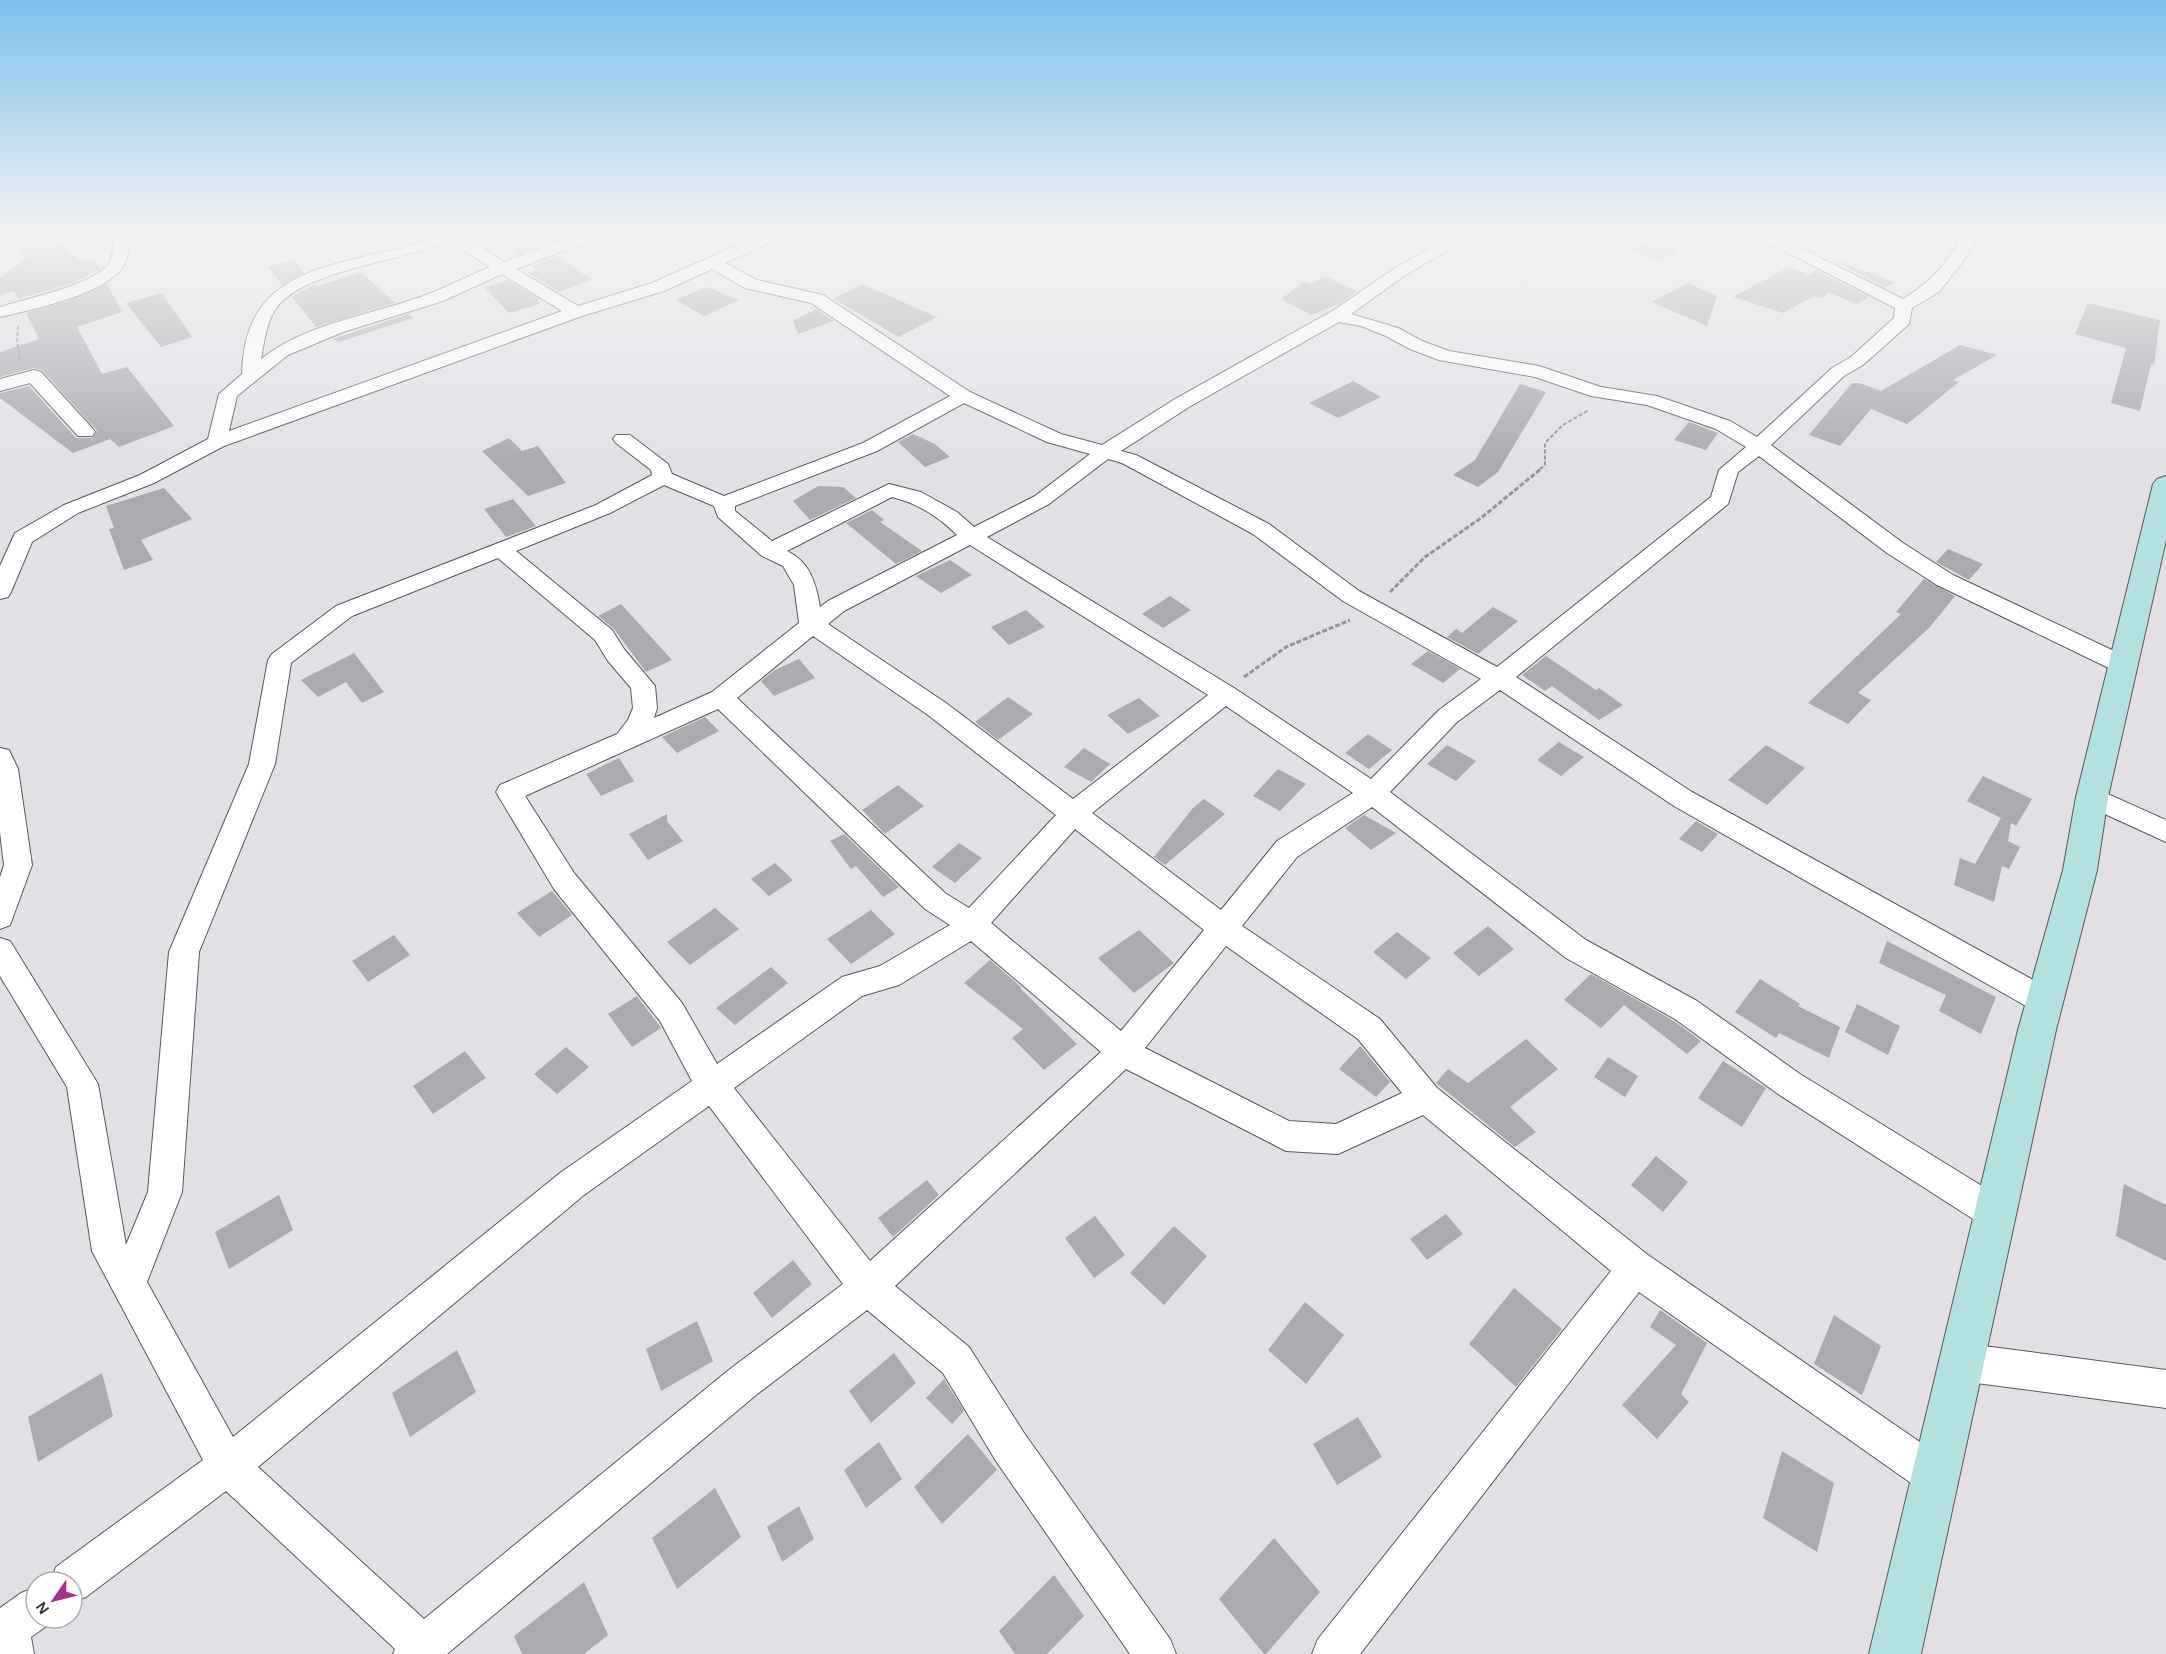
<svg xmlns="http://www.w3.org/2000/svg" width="2166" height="1654" font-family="Karla,sans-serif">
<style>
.building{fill:#acaaaf}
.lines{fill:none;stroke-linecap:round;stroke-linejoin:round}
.street-casing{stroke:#5a585c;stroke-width:2}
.secondary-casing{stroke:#5a585c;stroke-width:2}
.path-far1{stroke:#969498;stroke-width:2;stroke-dasharray:4 2;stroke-linecap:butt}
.path{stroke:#969498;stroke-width:3;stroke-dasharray:5 2;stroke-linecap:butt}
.street{fill:#fff;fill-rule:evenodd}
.secondary{fill:#b3e1df;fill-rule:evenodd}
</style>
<rect width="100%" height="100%" fill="#e2e0e5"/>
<g class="building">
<polygon points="8,233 41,233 45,238 56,235 80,262 94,258 100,269 73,283 18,299 14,291 0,295 0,278 26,258"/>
<polygon points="489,233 575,233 517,255"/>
<polygon points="1660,233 1700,233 1661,261 1630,250"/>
<polygon points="557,256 592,280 559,292 528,273 537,270 531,266"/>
<polygon points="1829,258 1895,282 1885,288"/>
<polygon points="293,260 304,273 282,285 268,267"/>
<polygon points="1789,267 1810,275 1816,270 1869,297 1857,304 1829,293 1822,298 1814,296 1783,313 1733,297"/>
<polygon points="361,272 395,303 316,327 292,297 315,284 317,286"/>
<polygon points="1325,276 1357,291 1341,303 1311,315 1281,299 1305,281 1309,284"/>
<polygon points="508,280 539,299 536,300 540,304 509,313 485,288"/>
<polygon points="1688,283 1717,296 1707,326 1652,302"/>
<polygon points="107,284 122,312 77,327 102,374 127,367 174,426 119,447 110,439 73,453 0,398 0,393 29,386 76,438 92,438 97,431 42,370 33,368 0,377 0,352 39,339 26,313 68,301"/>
<polygon points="862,284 937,317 899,337 834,299"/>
<polygon points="707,287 739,300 704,316 675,300"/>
<polygon points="162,293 192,337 161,347 126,303"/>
<polygon points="2088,303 2160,320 2154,365 2151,364 2140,411 2111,403 2126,348 2075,334"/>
<polygon points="816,309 834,321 798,334 793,321"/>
<polygon points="408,314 413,318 339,342 333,339"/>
<polygon points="1960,345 1997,355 1953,380 1959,382 1907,424 1871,409 1840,446 1809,435 1852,383 1859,383 1881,391"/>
<polygon points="1353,381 1381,397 1338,418 1309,403"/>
<polygon points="1520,384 1546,392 1498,472 1478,487 1453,475 1475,460"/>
<polygon points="1689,422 1718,433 1706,450 1674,440"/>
<polygon points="913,434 935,444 950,457 925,467 898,442"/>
<polygon points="509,438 522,451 538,446 566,483 528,496 482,451"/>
<polygon points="818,486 843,487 856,498 810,520 793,501"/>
<polygon points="164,488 192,519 141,540 153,560 124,570 109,529 114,528 106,506"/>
<polygon points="513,499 536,526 506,537 484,509"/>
<polygon points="872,510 884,520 880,522 922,551 896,564 846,523"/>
<polygon points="1948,549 1983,564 1969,580 1936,562"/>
<polygon points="950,560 972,575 941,593 916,576"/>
<polygon points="1924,579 1955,596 1930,627 1858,693 1871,700 1848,724 1808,703 1901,614 1896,612"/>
<polygon points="1170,596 1191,610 1163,628 1142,614"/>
<polygon points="621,604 672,660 646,672 614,629 598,616"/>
<polygon points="1493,607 1518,621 1478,654 1447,637 1456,629 1462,633"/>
<polygon points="1026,610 1045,627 1009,645 991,627"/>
<polygon points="1428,651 1460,669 1443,683 1411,664"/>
<polygon points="354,653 384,692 362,703 346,682 318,697 301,680"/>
<polygon points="1546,656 1596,690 1599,688 1623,705 1599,720 1552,686 1545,691 1522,675"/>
<polygon points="799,659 815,678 774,696 761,681 775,670"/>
<polygon points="1008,697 1033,714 998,740 975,722"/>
<polygon points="1139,698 1160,716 1128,734 1107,715"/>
<polygon points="705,717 719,731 677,753 662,737"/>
<polygon points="1368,734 1392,750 1369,769 1345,753"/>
<polygon points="1559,742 1584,757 1561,776 1537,760"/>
<polygon points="1447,745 1476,761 1456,781 1427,764"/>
<polygon points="1766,745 1805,768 1767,805 1728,780"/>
<polygon points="1084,748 1110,764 1091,782 1064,767"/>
<polygon points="619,758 634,781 601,796 586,774"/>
<polygon points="1278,769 1306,784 1280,811 1253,796"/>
<polygon points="1983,776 2032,799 2016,826 2011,823 2008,841 2020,847 2009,869 2002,866 1994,902 1954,885 1960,858 1975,864 2001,818 1967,801"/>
<polygon points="898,785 924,806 885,834 862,810"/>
<polygon points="1204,799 1225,814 1165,865 1154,857 1193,808"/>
<polygon points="667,814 667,821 683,841 648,860 629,834"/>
<polygon points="1364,815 1396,833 1371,850 1345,828"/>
<polygon points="1696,821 1718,834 1702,852 1679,839"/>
<polygon points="844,834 899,887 883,897 856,866 851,869 830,841"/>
<polygon points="959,843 982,858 955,883 932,867"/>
<polygon points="775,863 793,880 769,896 751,879"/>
<polygon points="552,891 572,915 539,937 517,913"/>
<polygon points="715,908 739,929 690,965 667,942"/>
<polygon points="871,910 895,934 851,964 827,939"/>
<polygon points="1488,926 1514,949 1479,976 1453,953"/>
<polygon points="1139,930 1174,963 1134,993 1098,958"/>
<polygon points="1397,932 1431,958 1406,979 1373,952"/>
<polygon points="394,935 410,955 368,982 352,961"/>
<polygon points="1887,941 1996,997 1981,1034 1939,1011 1946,995 1879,963"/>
<polygon points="990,960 1021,987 1020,988 1077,1044 1044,1070 1012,1038 1023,1029 964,983"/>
<polygon points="771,967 788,983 735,1025 716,1008"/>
<polygon points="1591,974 1674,1021 1701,1041 1687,1054 1624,1005 1601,1028 1564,1000"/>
<polygon points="1760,979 1800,1004 1798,1006 1840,1027 1829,1058 1779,1033 1776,1038 1735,1012"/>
<polygon points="637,996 661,1028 632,1047 608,1014"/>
<polygon points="1857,1004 1900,1026 1888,1055 1845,1032"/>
<polygon points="1526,1039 1558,1069 1510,1107 1536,1132 1515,1147 1436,1083 1448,1069 1468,1083"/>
<polygon points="1360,1046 1390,1082 1376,1097 1339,1069"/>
<polygon points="566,1047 589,1067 557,1094 534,1074"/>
<polygon points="465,1051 486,1078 433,1114 413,1086"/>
<polygon points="1608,1057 1638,1076 1625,1097 1594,1077"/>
<polygon points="1723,1061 1766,1088 1742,1127 1698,1098"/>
<polygon points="1656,1156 1688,1182 1663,1212 1631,1185"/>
<polygon points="927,1180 939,1195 893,1237 878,1218"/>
<polygon points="2124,1184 2166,1205 2166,1261 2116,1236"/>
<polygon points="279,1195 293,1230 229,1269 215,1232"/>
<polygon points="1446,1214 1463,1234 1427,1260 1410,1239"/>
<polygon points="1095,1216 1125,1255 1094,1278 1065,1238"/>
<polygon points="1174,1226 1207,1256 1164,1305 1130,1273"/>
<polygon points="793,1260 812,1284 772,1318 753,1293"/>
<polygon points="1514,1288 1562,1329 1516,1387 1469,1344"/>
<polygon points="1305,1302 1344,1335 1306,1384 1268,1350"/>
<polygon points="1660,1310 1707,1343 1681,1394 1689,1402 1657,1439 1622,1405 1676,1345 1650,1327"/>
<polygon points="1834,1315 1881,1346 1862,1395 1814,1364"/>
<polygon points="697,1321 713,1361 661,1391 646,1349"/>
<polygon points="457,1350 476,1392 410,1437 392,1393"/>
<polygon points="894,1353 916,1383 871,1423 849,1391"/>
<polygon points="102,1373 113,1416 38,1462 28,1417"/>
<polygon points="944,1379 964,1411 952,1424 926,1398"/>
<polygon points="1358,1417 1382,1457 1337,1485 1313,1444"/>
<polygon points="968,1434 997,1470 942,1524 914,1487"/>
<polygon points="879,1442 902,1479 866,1508 844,1470"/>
<polygon points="1782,1451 1834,1483 1817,1552 1763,1518"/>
<polygon points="715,1488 741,1537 677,1589 652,1538"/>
<polygon points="799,1506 814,1539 782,1562 767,1527"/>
<polygon points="1274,1538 1320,1592 1266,1654 1264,1654 1219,1599"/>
<polygon points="1054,1575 1084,1616 1047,1654 1015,1654 999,1631"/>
<polygon points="584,1582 608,1635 584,1654 522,1654 514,1636"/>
</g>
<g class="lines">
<defs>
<g id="street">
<path d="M115 233H131C129 244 129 256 124 265 108 294 31 310 0 317V307C25 299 92 285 108 265 114 257 113 243 115 233Z"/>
<path d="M437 233H460L504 262 582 233H601L600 237 516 269 578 306 652 283 764 233H786L784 236 725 263 757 280 823 295 970 392 1061 434 1102 445 1175 399 1334 310 1392 270 1456 233H1476L1404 276 1351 314 1398 328 1422 341 1449 351 1539 366 1601 387 1657 396 1730 421 1757 437 1832 368 1851 357 1894 318 1895 308 1750 233H1771L1903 299C1934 280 1946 264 1964 233H1980L1964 260 1939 292 1912 308 1909 324 1863 365 1844 376 1771 445 1903 543 1953 575 2131 659 2135 665 2131 671 2123 673 2115 671 1937 585 1887 553 1759 456 1738 472 1728 504 1516 677 1692 792 2055 992 2059 1001 2055 1010 2044 1014 2033 1010 1674 806 1500 690 1457 722 1390 792 1586 940 1697 1001 1800 1074 2008 1202 2013 1214 2008 1226 1996 1231 1984 1226 1778 1094 1675 1019 1566 958 1372 807 1297 857 1242 926 1380 1019 1437 1088 1648 1255 1949 1462 1955 1476 1949 1490 1935 1496 1921 1490 1639 1292 1360 1654H1312L1318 1639 1611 1271 1423 1115 1338 1154 1286 1151 1126 1069 895 1286 969 1347 1024 1433 1170 1639 1176 1654H1130L996 1461 943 1373 867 1310 756 1395 447 1654H393L395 1649 226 1491 86 1597 72 1602V1582H50L56 1567 203 1460 92 1251 67 1087 0 976V938L10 941 98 1084 126 1245 148 1192 169 952 249 764 268 660 272 654 336 606 596 505 652 475 651 470 616 443 613 439 616 435H630L668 464 672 474 724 496 863 443 950 396 811 303 745 288 712 269 664 291 582 316 224 446 154 483 78 513 32 542 11 592 8 597 0 599V566L15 533 64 505 140 475 208 439 219 394 242 374C244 277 315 269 391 250 406 246 426 242 437 233ZM448 241 490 267C470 275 451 285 431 293 376 315 309 321 261 359 264 343 266 324 275 310 302 269 403 262 448 241ZM502 274 562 311 229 431 237 396 288 355 343 332 443 301ZM1339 322 1361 326 1386 336 1410 349 1439 360 1535 377 1591 396 1647 405 1716 429 1746 447 1719 470 1711 497 1497 667 1359 591 1269 524 1136 455 1121 451 1189 407ZM964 403 1047 442 1090 454 1035 496 974 527 957 512 921 492 889 484 772 541 735 511V506L877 451ZM1108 459 1122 463 1253 534 1343 601 1481 679 1439 710 1371 779 1234 688 987 537 1049 504ZM664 485 714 506 718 517 762 556 783 566 794 585 799 623 712 692 654 718 657 708 655 686 624 649 612 630 516 551 610 513ZM892 497C917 503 939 517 957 535L828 601 820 607C816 583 810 562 787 551ZM970 545 1208 695 1073 799 946 703 828 624 844 611ZM498 558 595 640 608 661 631 688 633 708 628 720 617 734 500 785 496 792 554 889 660 1021 692 1081 560 1173 233 1437 147 1282 182 1192 199 952 275 764 291 663 352 616ZM813 636 928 715 1056 815 969 908 945 893 737 698ZM1226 706 1353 793 1277 841 1221 910 1092 813ZM718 709 925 909 950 925 880 966 842 977 717 1064 682 1003 574 873 525 796ZM1075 829 1204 930 1121 1031 991 923ZM971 941 1101 1052 870 1261 734 1088 862 996 899 985ZM1226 946 1358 1039 1402 1093 1336 1124 1289 1121 1145 1048ZM709 1106 843 1284 730 1369 424 1619 258 1467 584 1195Z"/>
<polygon points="34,370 41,372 92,428 95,432 92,436 78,436 30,383 0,391 0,379"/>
<polygon points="0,748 9,750 18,769 32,865 10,925 0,929 0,877 4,865 0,832"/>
<polygon points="2092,787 2166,820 2166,842 2083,804 2079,797 2083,790"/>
<polygon points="1961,1343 2166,1370 2166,1408 1961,1381 1948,1375 1942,1362 1948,1349"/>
<polygon points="36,1587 36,1618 53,1618 51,1623 31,1637 34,1654 0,1654 0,1608 21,1593"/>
</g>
<polygon id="secondary" points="2166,476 2166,540 2108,797 2097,870 2056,1030 1921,1654 1869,1654 2018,1030 2063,870 2076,797 2153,484 2157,479"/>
</defs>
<use href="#street" class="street-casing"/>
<use href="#secondary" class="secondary-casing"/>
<g class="path-far1">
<polyline points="18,326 17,340 20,360"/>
<polyline points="1540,469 1545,465 1545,443 1563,425 1589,410"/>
</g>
<g class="path">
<polyline points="1390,592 1425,557 1481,518 1542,468"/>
<polyline points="1244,677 1286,647 1350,620"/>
</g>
<use href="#street" class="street"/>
<use href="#secondary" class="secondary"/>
</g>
<linearGradient id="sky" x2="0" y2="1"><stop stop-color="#7cc0ea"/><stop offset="0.5" stop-color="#f2f1f3"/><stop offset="1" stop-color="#f2f1f3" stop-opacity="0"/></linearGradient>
<rect width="2166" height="465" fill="url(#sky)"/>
<g transform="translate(54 1600) rotate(235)"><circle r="28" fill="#ffffff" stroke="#aeaeaf" stroke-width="1.5"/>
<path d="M0-4.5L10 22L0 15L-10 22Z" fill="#a4308b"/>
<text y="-9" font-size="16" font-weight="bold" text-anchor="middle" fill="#353436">N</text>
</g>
</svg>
